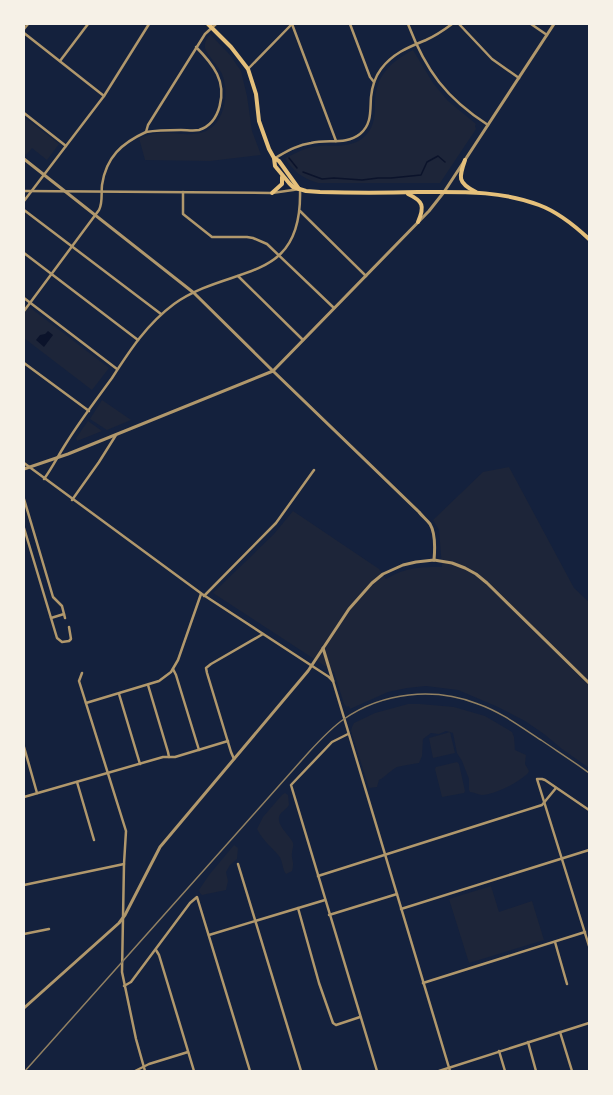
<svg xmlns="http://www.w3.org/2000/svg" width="613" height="1095" font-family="Raleway,sans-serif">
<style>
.green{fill:#1d2539}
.water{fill:#0b132b}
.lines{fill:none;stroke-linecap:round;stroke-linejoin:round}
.stream{stroke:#0b132b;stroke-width:1.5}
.minor{stroke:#b1986c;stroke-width:2.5}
.tertiary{stroke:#b1986c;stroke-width:3}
.primary{stroke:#e5c07b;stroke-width:4}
.rail{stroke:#918062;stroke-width:1.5}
</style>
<rect width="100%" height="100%" fill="#14213d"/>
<g class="green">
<path d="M210 34 230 55 241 71 247 96 252 131 261 155 210 161 145 160 139 138C145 136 151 134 157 133 173 131 191 138 206 131 226 122 229 91 222 74 219 67 206 53 205 48 204 42 207 39 210 34Z"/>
<path d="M413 50 433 83 448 101 476 124 475 126 476 129 440 183H318C302 178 294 172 285 158 293 155 300 150 308 148 327 142 350 152 366 135 375 126 375 113 375 101 376 75 392 61 413 50Z"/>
<polygon points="24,117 59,144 47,160 32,148 26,155 24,153"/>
<polygon points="24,303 109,368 92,390 24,338"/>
<polygon points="102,400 131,420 107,430 90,419"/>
<polygon points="88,421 102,431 77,441 76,438"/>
<path d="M509 467 574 588 589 602V768L562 749 544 734 525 721 498 707 458 690 426 686 407 688 388 692 350 709 349 706 347 707 344 704 334 672 213 593 274 534 293 511 379 569 386 579C406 567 420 567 442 567L439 530 433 520 483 472Z"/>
<path d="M408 704H420L454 707 485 716 512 732 514 737 515 750 526 755 525 764 529 771 528 773C520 782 494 795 482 795 478 795 474 792 470 792L469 790V779L462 761 457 753 453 733 446 731 439 734 431 733 423 739 422 756 419 763C412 764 405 765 397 767 391 770 385 777 379 780L377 787 369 788 356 747 351 731 352 727 354 723 375 713Z"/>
<polygon points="450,732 455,753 433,758 429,738"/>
<polygon points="457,762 459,764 465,791 464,793 442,797 435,769 436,767"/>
<path d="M285 793 288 795 289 805C286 810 280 812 279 817 277 825 288 834 292 841 295 845 292 849 292 853 291 860 295 861 292 871L286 874C282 869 283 861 279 856 272 847 263 841 257 829L263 817 282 795Z"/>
<polygon points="234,845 238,848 237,859 230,865 226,872 228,881 226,890 202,895 200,893 199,890 209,875"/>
<polygon points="491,886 499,912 532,901 544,940 469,963 449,899"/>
</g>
<polygon class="water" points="48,331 53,335 44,347 36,340 40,335 45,334"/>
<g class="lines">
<g class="stream">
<polyline points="289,158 297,168"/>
<polyline points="303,172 322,179 334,178 362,180 378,178 391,178 421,175 427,162 438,156 445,162"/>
</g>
<g class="minor">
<polyline points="292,24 336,141"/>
<polyline points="350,24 370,77 374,82"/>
<path d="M408 24C426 71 446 98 488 125"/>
<polyline points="459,24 492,59 519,78"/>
<polyline points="531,24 547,35"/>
<polyline points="24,29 28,24"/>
<polyline points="24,33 104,96"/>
<polyline points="60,61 88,24"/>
<polyline points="248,69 292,24"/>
<polyline points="24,113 66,146"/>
<path d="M146 132C158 130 169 130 181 130 187 130 193 131 199 130 221 123 226 92 217 74 212 64 204 55 196 47"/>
<path d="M275 158C286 152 297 145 311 143 328 139 346 145 360 134 372 124 370 111 371 97 372 87 375 77 381 69 393 53 409 47 426 40 435 36 444 30 452 24"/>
<path d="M24 191 272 193 300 189C303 286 232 263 174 304 147 324 130 350 112 378 96 400 79 422 65 445 58 456 52 468 44 479"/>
<polyline points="183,192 183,214 212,237 247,237 253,238 267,244 334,308"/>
<polyline points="24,201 104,96 149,24"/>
<polyline points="24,210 161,314"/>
<polyline points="300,211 366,276"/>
<polyline points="24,253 138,340"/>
<polyline points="238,276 303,340"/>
<polyline points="24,298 117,369"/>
<path d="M24 311 99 210C103 202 101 194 102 185 106 157 122 143 146 132L148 125 205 34 216 24"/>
<polyline points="24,363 89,411"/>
<polyline points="24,463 202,594 329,677 333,681 450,1071"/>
<polyline points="24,499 53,597 62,606 65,618"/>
<polyline points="72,500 99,462 116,435"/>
<polyline points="24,528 57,638 62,642 69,641 71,639 69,627"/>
<polyline points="204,596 276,523 314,470"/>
<polyline points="51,618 64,614"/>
<polyline points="173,669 176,675 199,750"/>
<polyline points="82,673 79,681 126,831 124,864 122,972 136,1039 145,1071"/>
<polyline points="148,685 168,752 169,757"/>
<polyline points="119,694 140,764"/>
<polyline points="86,703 159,681 171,672 178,660 201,594"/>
<polyline points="348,734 332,742 291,785 377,1071"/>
<polyline points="24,747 37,793"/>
<polyline points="234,759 231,752 207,673 206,668 211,664 263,634"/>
<polyline points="77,782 94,840"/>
<polyline points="24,797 163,757 175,757 228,741"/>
<polyline points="589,810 545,780 542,779 537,779 589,946"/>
<polyline points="238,864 301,1071"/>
<polyline points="318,876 542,805 556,788"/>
<polyline points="24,885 124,864"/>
<polyline points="298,908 319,983 333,1023 336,1025 360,1017"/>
<polyline points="401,909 589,850"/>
<polyline points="329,915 397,894"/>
<polyline points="24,934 49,929"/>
<polyline points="209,935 325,900"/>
<polyline points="555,942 567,984"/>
<polyline points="156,950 159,955 194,1071"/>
<polyline points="423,983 585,932"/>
<polyline points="124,986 131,982 190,903 197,897 250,1071"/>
<polyline points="560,1032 572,1071"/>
<polyline points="528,1042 536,1071"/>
<polyline points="499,1051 505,1071"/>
<polyline points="135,1071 149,1064 188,1052"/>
<polyline points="439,1071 589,1023"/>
</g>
<g class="tertiary">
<path d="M24 159 194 293 273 371 419 512C422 516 427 520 430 524 436 534 435 549 434 560"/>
<polyline points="24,469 68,454 273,371 429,211 444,192 554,24"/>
<polyline points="323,648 333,681"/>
<polyline points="24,1008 119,923 125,915 160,847 308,671 349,609 372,583 383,574 403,565 416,562 434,560 452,563 465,568 476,574 487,583 589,683"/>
</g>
<g class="primary">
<path d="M208 24 231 47 248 69 256 94 259 121 269 149 274 158 275 166 289 183 293 187 306 191 320 192C353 193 385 193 418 192 458 192 500 190 539 205 558 212 574 225 589 239"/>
<polyline points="274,158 279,161 299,189"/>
<path d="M465 160C459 177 457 183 476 192"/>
<polyline points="272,193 282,184 282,177"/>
<path d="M408 194C423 201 425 206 418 222"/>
</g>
<path class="rail" d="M25 1071 309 752C320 740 331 728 344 719 383 692 434 687 478 704 501 712 521 727 541 740 557 751 573 761 589 773"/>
</g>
<rect width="613" height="1095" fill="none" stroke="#f6f1e7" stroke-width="50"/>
</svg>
